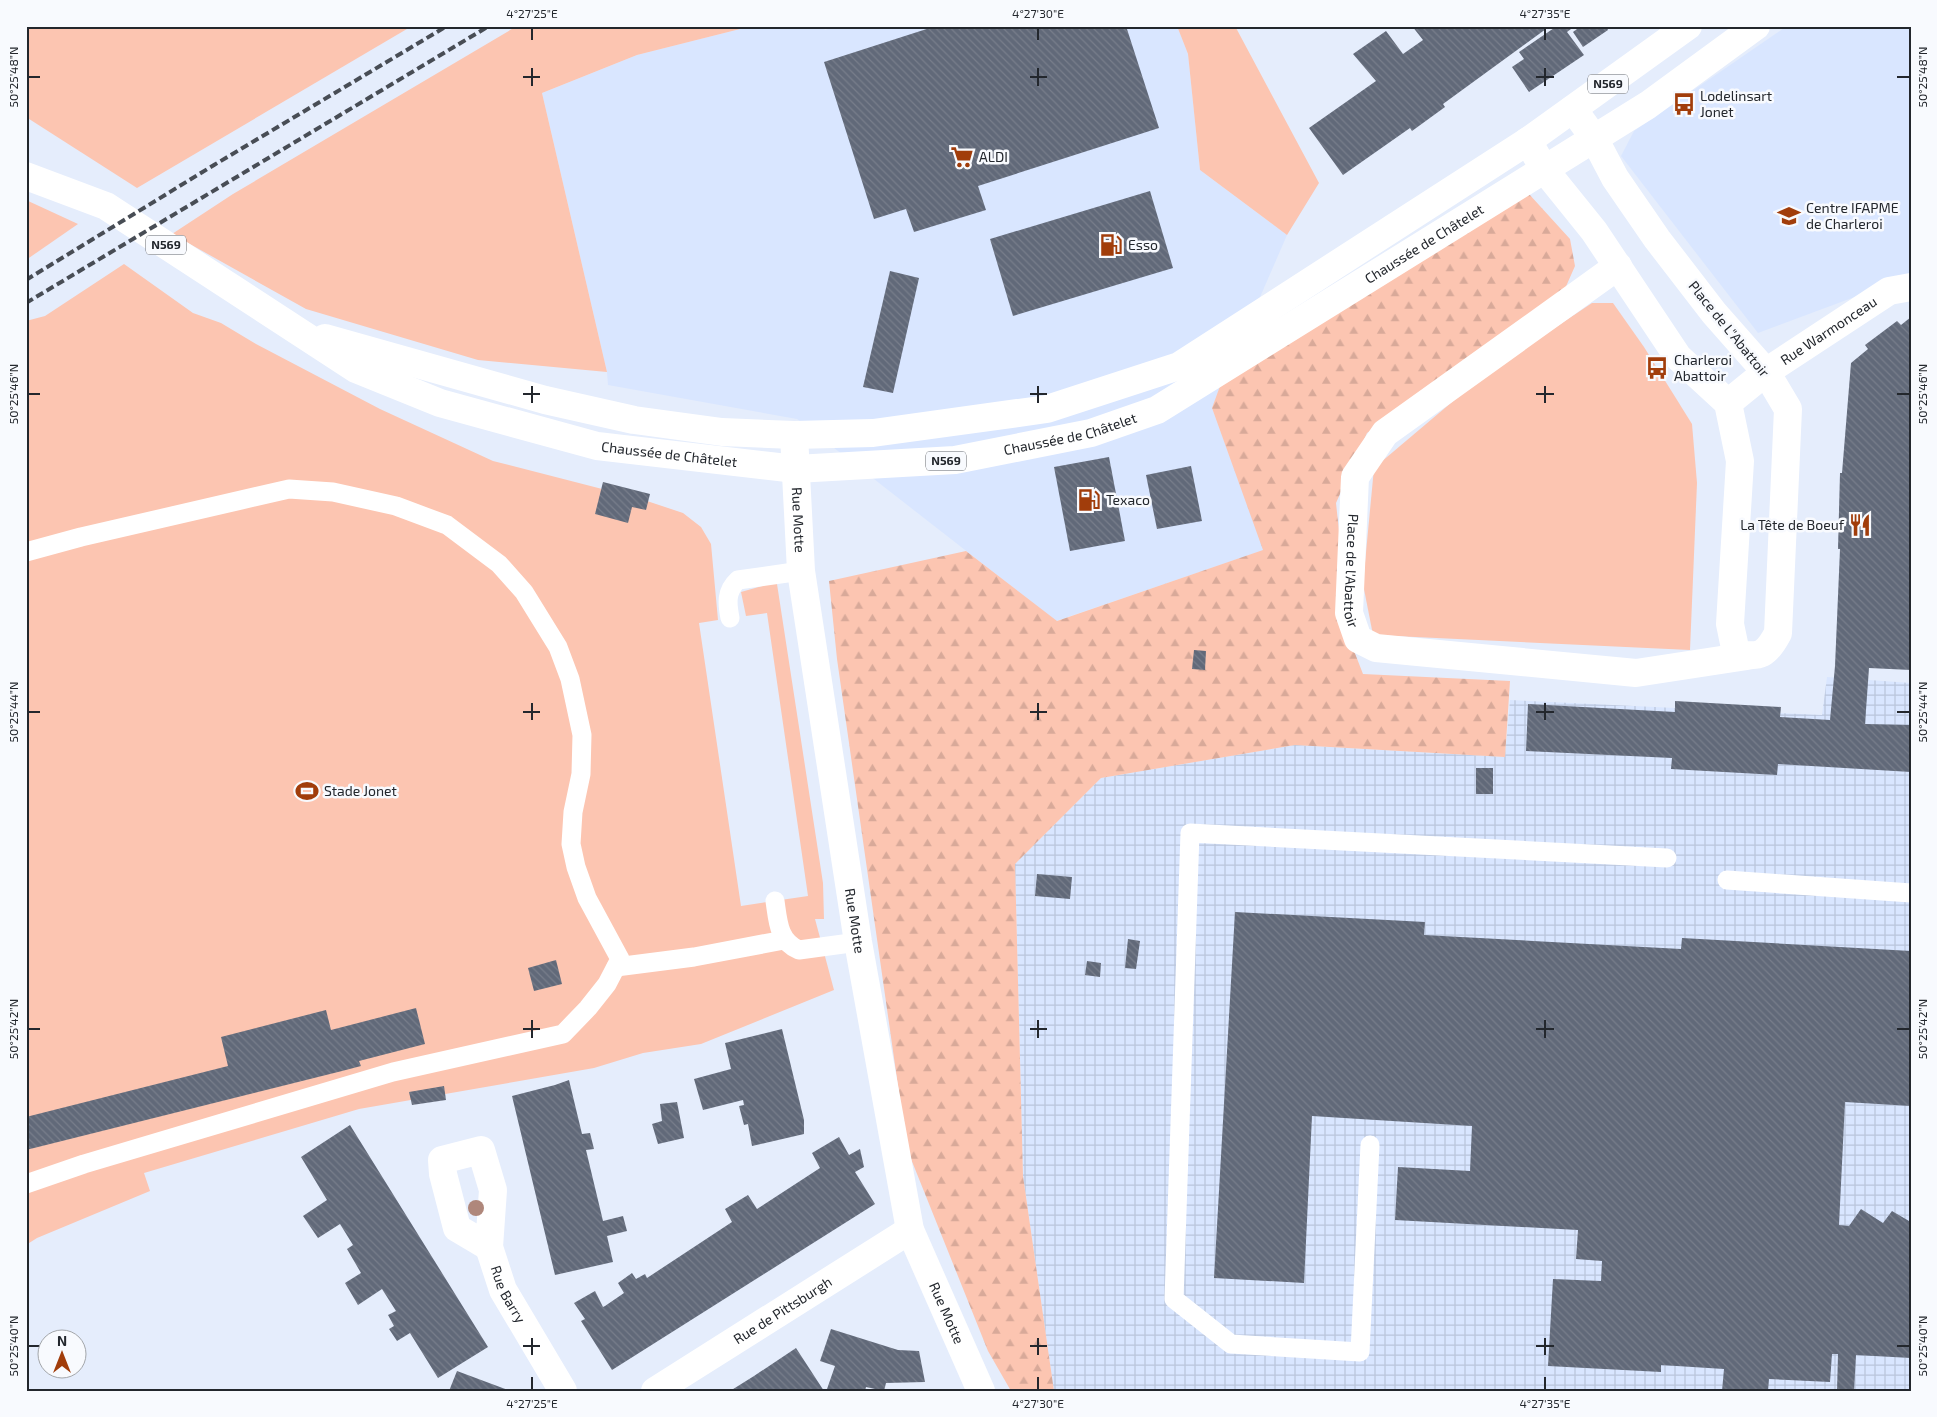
<svg xmlns="http://www.w3.org/2000/svg" width="1937" height="1417" font-family="'Exo 2',sans-serif">
<style>
.built{fill:#d9e6ff}
.industrial{fill:url(#industrial-grid)}
.green{fill:#fcc5b1}
.forest{fill:url(#forest-firs)}
.building{fill:url(#building-back-hatch)}
.lines{fill:none;stroke-linecap:round;stroke-linejoin:round}
.service{stroke:#fff;stroke-width:19}
.minor{stroke:#fff;stroke-width:28}
.primary{stroke:#fff;stroke-width:28}
.rail{stroke:#484d55;stroke-width:4;stroke-dasharray:8 4;stroke-linecap:butt}
.tree{fill:#af877b}
.ticks{fill:none;stroke:#23272d;stroke-width:2}
.labels{text-anchor:middle;stroke-width:5;stroke-linejoin:round;paint-order:stroke}
.shield{fill:#f8fafe;stroke:#63666c;stroke-width:1}
.shield-label{font-size:12px;font-weight:bold;fill:#23272d}
.poi-label{font-size:14px;fill:#23272d;stroke:#f8fafe;text-anchor:start}
.street-label{font-size:14px;fill:#23272d;stroke:#f8fafe}
.neatline{fill:none;stroke:#23272d;stroke-width:2}
.ticks-label{font-size:12px;text-anchor:middle;fill:#23272d}
</style>
<defs>
<pattern id="industrial-grid" width="8" height="8" patternUnits="userSpaceOnUse" patternTransform="scale(1.25)"><rect width="8" height="8" fill="#d9e6ff"/><path d="M0 4h8M4 0v8" fill="none" stroke="#bac5db"/></pattern>
<pattern id="forest-firs" width="22" height="20" patternUnits="userSpaceOnUse" patternTransform="scale(1.25)"><rect width="22" height="20" fill="#fcc5b1"/><path d="M5 1l3.5 6h-7zM16 11l3.5 6h-7z" fill="#d8a999"/></pattern>
<pattern id="building-back-hatch" width="6" height="6" patternUnits="userSpaceOnUse" patternTransform="scale(1.25)"><rect width="6" height="6" fill="#616979"/><path d="M-1 5l2 2M0 0l6 6M5-1l2 2" fill="none" stroke="#787e8b"/></pattern>
</defs>
<rect width="100%" height="100%" fill="#e5edfc"/>
<g class="built">
<polygon points="752,26 823,26 825,30 836,26 1177,26 1188,54 1200,170 1287,235 1212,408 1264,550 1056,621 797,419 608,385 607,372 542,93 637,55"/>
<polygon points="1787,26 1911,26 1911,276 1758,333 1621,156 1634,131"/>
</g>
<polygon class="industrial" points="1827,677 1911,683 1911,1391 1054,1391 1023,1176 1015,864 1101,778 1295,745 1505,757 1510,700 1822,715"/>
<g class="green">
<polygon points="26,26 412,26 137,188 26,117"/>
<polygon points="517,26 752,26 637,55 542,93 607,372 478,360 306,309 172,234 233,194"/>
<polygon points="1177,26 1235,26 1319,183 1287,235 1200,170 1188,54"/>
<polygon points="26,200 78,224 26,260"/>
<polygon points="124,264 193,313 221,323 256,344 380,409 493,461 641,499 683,513 701,527 711,544 718,620 699,623 741,906 808,896 767,613 746,616 741,592 769,584 777,584 823,883 824,919 815,919 834,990 701,1044 643,1053 594,1068 359,1109 144,1173 150,1191 37,1238 26,1245 26,321 45,316"/>
<polygon points="1592,303 1613,303 1644,347 1692,424 1697,483 1690,650 1373,635 1363,584 1374,468 1484,375"/>
</g>
<polygon class="forest" points="1529,194 1570,239 1575,266 1564,291 1367,433 1336,503 1351,643 1363,674 1510,681 1505,757 1295,745 1101,778 1015,864 1023,1176 1054,1391 1011,1391 988,1351 907,1149 837,659 829,581 966,551 1057,621 1263,550 1212,408 1227,367"/>
<g class="building">
<polygon points="936,26 1126,26 1159,128 978,186 986,210 914,232 906,209 874,219 824,62"/>
<polygon points="1412,26 1550,26 1443,104 1445,107 1412,131 1410,128 1343,175 1309,128 1376,81 1353,54 1386,31 1403,54 1423,40"/>
<polygon points="1557,26 1575,26 1567,32 1584,55 1529,92 1512,67 1524,59 1519,52"/>
<polygon points="1581,26 1606,26 1608,30 1583,47 1573,32"/>
<polygon points="1150,191 1173,268 1013,316 990,239"/>
<polygon points="890,271 919,278 893,393 863,387"/>
<polygon points="1911,317 1911,670 1869,668 1865,724 1911,725 1911,772 1778,764 1777,775 1671,769 1672,758 1526,751 1528,704 1675,712 1675,701 1781,707 1780,717 1830,720 1835,666 1840,549 1838,549 1840,473 1842,473 1851,363 1868,349 1865,345 1897,321 1901,325"/>
<polygon points="1109,457 1125,541 1070,551 1054,467"/>
<polygon points="1191,466 1202,521 1157,529 1146,475"/>
<polygon points="603,482 650,494 646,510 632,507 628,523 595,514"/>
<polygon points="1194,650 1206,651 1205,670 1192,669"/>
<rect x="1476" y="768" width="17" height="26"/>
<polygon points="1037,874 1072,877 1070,899 1035,896"/>
<polygon points="1235,912 1425,922 1424,935 1681,949 1682,938 1911,951 1911,1106 1845,1102 1839,1225 1849,1226 1861,1209 1883,1223 1892,1211 1909,1221 1911,1219 1911,1358 1856,1355 1854,1391 1837,1391 1838,1354 1832,1354 1830,1382 1769,1379 1768,1391 1722,1391 1724,1369 1661,1365 1661,1372 1548,1366 1553,1279 1601,1281 1602,1261 1576,1259 1578,1230 1395,1220 1398,1167 1470,1171 1472,1126 1312,1116 1304,1283 1214,1278"/>
<polygon points="1128,939 1140,941 1136,969 1125,968"/>
<polygon points="556,960 562,984 534,991 528,968"/>
<polygon points="1087,961 1101,963 1100,977 1085,975"/>
<polygon points="416,1008 425,1044 359,1061 361,1066 342,1071 26,1150 26,1117 228,1066 221,1037 326,1010 331,1030"/>
<polygon points="782,1029 804,1120 804,1134 752,1146 748,1124 744,1125 739,1106 744,1105 743,1100 703,1110 694,1079 731,1069 725,1043"/>
<polygon points="569,1080 582,1134 590,1133 594,1149 586,1150 603,1221 623,1216 627,1231 607,1236 613,1262 555,1275 512,1096 555,1085"/>
<polygon points="444,1086 446,1100 412,1105 409,1092"/>
<polygon points="677,1102 684,1138 658,1144 652,1124 662,1121 660,1104"/>
<polygon points="350,1125 488,1347 438,1378 410,1333 397,1341 389,1329 394,1326 388,1315 396,1311 382,1289 358,1305 345,1283 361,1273 347,1249 353,1245 340,1224 318,1238 303,1216 327,1200 301,1157"/>
<polygon points="839,1137 849,1155 860,1149 864,1167 855,1172 875,1204 612,1370 581,1321 585,1319 574,1303 595,1291 603,1307 605,1306 624,1293 618,1283 632,1273 636,1279 645,1274 647,1278 732,1222 725,1209 748,1195 757,1209 820,1168 812,1153"/>
<polygon points="831,1329 898,1350 919,1351 925,1382 886,1383 884,1391 866,1387 865,1391 833,1391 827,1389 835,1366 820,1361"/>
<polygon points="796,1348 824,1391 730,1391 754,1376"/>
<polygon points="457,1371 511,1391 449,1391"/>
</g>
<g class="lines">
<g class="service">
<polyline points="26,552 81,537 289,489 333,492 396,506 447,525 499,564 524,592 558,647 570,679 582,735 581,774 573,812 571,844 576,867 587,898 620,959 607,984 588,1008 563,1034 393,1072 84,1164 26,1184"/>
<path d="M730 618C727 603 726 591 738 580L801 571"/>
<polyline points="1727,880 1911,893"/>
<path d="M775 901C778 921 778 941 799 950L858 942"/>
<polyline points="616,967 694,957 784,940"/>
<polyline points="1370,1145 1360,1352 1231,1344 1174,1299 1190,833 1667,858"/>
</g>
<g class="minor">
<path d="M1528 141 1544 169 1594 231 1678 357 1728 403 1740 461 1730 624 1736 653C1760 659 1767 654 1778 633L1788 409 1766 372 1714 313 1657 239 1615 178 1594 138 1573 109"/>
<path id="s1" d="M1618 266 1385 433 1355 477 1349 613 1358 639 1376 648 1636 673 1747 656"/>
<path id="s2" d="M1728 403 1766 372 1889 291 1911 287"/>
<path id="s3" d="M794 435 801 571 858 942 910 1230 981 1391"/>
<polygon points="481,1150 493,1190 489,1247 457,1228 443,1174 442,1160"/>
<path id="s4" d="M489 1247 503 1290 563 1391"/>
<path id="s5" d="M655 1391 910 1230"/>
</g>
<g class="primary">
<path id="s6" d="M26 176 106 206 356 369 440 403 597 446 796 469 955 460 1091 433 1157 410 1648 105 1756 26"/>
<polyline points="325,338 545,400 634,420 722,432 794,435 873,433 1047,409 1179,366 1528,141 1688,26"/>
</g>
<g class="rail">
<polyline points="26,280 214,165 447,26"/>
<polyline points="26,303 489,26"/>
</g>
</g>
<circle class="tree" cx="476" cy="1208" r="8"/>
<path class="ticks" d="M532 28V40M1038 28V40M1545 28V40M532 68V86M1038 68V86M1545 68V86M28 77H40M523 77H540M1030 77H1047M1536 77H1554M1897 77H1910M532 386V403M1038 386V403M1545 386V403M28 394H40M523 394H540M1030 394H1047M1536 394H1554M1897 394H1910M532 703V720M1038 703V720M1545 703V720M28 712H40M523 712H540M1030 712H1047M1536 712H1554M1897 712H1910M532 1020V1038M1038 1020V1038M1545 1020V1038M28 1029H40M523 1029H540M1030 1029H1047M1536 1029H1554M1897 1029H1910M532 1338V1355M1038 1338V1355M1545 1338V1355M28 1346H40M523 1346H540M1030 1346H1047M1536 1346H1554M1897 1346H1910M532 1377V1390M1038 1377V1390M1545 1377V1390"/>
<defs>
<symbol id="bus-bare" viewBox="-9 -9 18 18"><path d="M-5-6H5V4H4V6H2V4H-2V6H-4V4H-5ZM-3.5-4V0h7V-4ZM-3.5 1.2v1.5H-2V1.2ZM2 1.2v1.5H3.5V1.2Z" fill="#a13d0b" stroke="#f8fafe" stroke-width="2.5" paint-order="stroke"/></symbol>
<symbol id="supermarket-bare" viewBox="-9 -9 18 18"><path d="M-6-5.5h2.5l.6 2H6L4.5 2H-2.5L-4.4-4H-6ZM-1.5 3.2a1.3 1.3 0 1 0 .1 0ZM3 3.2a1.3 1.3 0 1 0 .1 0Z" fill="#a13d0b" stroke="#f8fafe" stroke-width="2.5" paint-order="stroke"/></symbol>
<symbol id="university-bare" viewBox="-9 -9 18 18"><path d="M0-5L7-2L0 1L-7-2ZM-4 1L0 2.5L4 1V4Q0 6-4 4Z" fill="#a13d0b" stroke="#f8fafe" stroke-width="2.5" paint-order="stroke"/></symbol>
<symbol id="fuel-bare" viewBox="-9 -9 18 18"><path d="M-5.5-6h7V0h2V4h1.3V-2.5L3-4.5l.8-.8L6-3V5H2.5V1h-1V6h-7ZM-4.2-4.7v3.2H.2V-4.7Z" fill="#a13d0b" stroke="#f8fafe" stroke-width="2.5" paint-order="stroke"/></symbol>
<symbol id="restaurant-bare" viewBox="-9 -9 18 18"><path d="M-5-6h1v4h1v-4h1v4h1v-4h1v5L-1.5 .5V6h-2V.5L-5-1ZM5-6V6H3V1.5H1.5Q1.5-4 5-6Z" fill="#a13d0b" stroke="#f8fafe" stroke-width="2.5" paint-order="stroke"/></symbol>
<symbol id="stadium-bare" viewBox="-9 -9 18 18"><path d="M0-5a6.5 5 0 1 0 0 10a6.5 5 0 1 0 0-10ZM-3.5-1.8h7v3.6h-7Z" fill="#a13d0b" stroke="#f8fafe" stroke-width="2.5" paint-order="stroke"/></symbol>
</defs>
<g fill-rule="evenodd">
<use href="#bus-bare" x="1668" y="88" width="32" height="32"/>
<use href="#supermarket-bare" x="946" y="141" width="32" height="32"/>
<use href="#university-bare" x="1773" y="200" width="32" height="32"/>
<use href="#fuel-bare" x="1095" y="229" width="32" height="32"/>
<use href="#bus-bare" x="1641" y="352" width="32" height="32"/>
<use href="#fuel-bare" x="1073" y="484" width="32" height="32"/>
<use href="#restaurant-bare" x="1844" y="509" width="32" height="32"/>
<use href="#stadium-bare" x="291" y="775" width="32" height="32"/>
</g>
<g class="labels">
<g class="shield">
<rect x="1588" y="74.5" width="40" height="19" rx="4"/>
<rect x="146" y="235.5" width="40" height="19" rx="4"/>
<rect x="926" y="451.5" width="40" height="19" rx="4"/>
</g>
<g class="shield-label">
<text x="1608" y="88">N569</text>
<text x="166" y="249">N569</text>
<text x="946" y="465">N569</text>
</g>
<g class="poi-label">
<text x="1700" y="101">Lodelinsart<tspan x="1700" dy="16">Jonet</tspan></text>
<text x="979" y="162">ALDI</text>
<text x="1806" y="213">Centre IFAPME<tspan x="1806" dy="16">de Charleroi</tspan></text>
<text x="1128" y="250">Esso</text>
<text x="1674" y="365">Charleroi<tspan x="1674" dy="16">Abattoir</tspan></text>
<text x="1106" y="505">Texaco</text>
<text x="1844" y="530" text-anchor="end">La Tête de Boeuf</text>
<text x="324" y="796">Stade Jonet</text>
</g>
<g class="street-label">
<text dy="5" stroke="none"><textPath href="#s6" startOffset="1520">Chaussée de Châtelet</textPath></text>
<text transform="translate(1729 329) rotate(51)" y="5">Place de L"Abattoir</text>
<text dy="5" stroke="none"><textPath href="#s2" startOffset="124">Rue Warmonceau</textPath></text>
<text dy="5" stroke="none"><textPath href="#s6" startOffset="1115">Chaussée de Châtelet</textPath></text>
<text dy="5" stroke="none"><textPath href="#s6" startOffset="710">Chaussée de Châtelet</textPath></text>
<text dy="5" stroke="none"><textPath href="#s3" startOffset="85">Rue Motte</textPath></text>
<text dy="5" stroke="none"><textPath href="#s1" startOffset="434">Place de l'Abattoir</textPath></text>
<text dy="5" stroke="none"><textPath href="#s3" startOffset="490">Rue Motte</textPath></text>
<text dy="5" stroke="none"><textPath href="#s4" startOffset="51">Rue Barry</textPath></text>
<text dy="5" stroke="none"><textPath href="#s5" startOffset="151">Rue de Pittsburgh</textPath></text>
<text dy="5" stroke="none"><textPath href="#s3" startOffset="895">Rue Motte</textPath></text>
</g>
</g>
<rect width="1937" height="1417" fill="none" stroke="#f8fafe" stroke-width="55"/>
<g transform="translate(62 1354)"><circle r="24" fill="#f8fafe" stroke="#a3a6aa"/>
<path d="M0-4L9 19L0 12L-9 19Z" fill="#a13d0b"/>
<text y="-8" font-size="14" font-weight="bold" text-anchor="middle" fill="#23272d">N</text>
</g>
<rect x="28" y="28" width="1882" height="1362" class="neatline"/>
<g class="ticks-label">
<text x="532" y="18">4°27'25"E</text>
<text x="1038" y="18">4°27'30"E</text>
<text x="1545" y="18">4°27'35"E</text>
<text transform="translate(14 77) rotate(-90)" y="4">50°25'48"N</text>
<text transform="translate(1923 77) rotate(-90)" y="4">50°25'48"N</text>
<text transform="translate(14 394) rotate(-90)" y="4">50°25'46"N</text>
<text transform="translate(1923 394) rotate(-90)" y="4">50°25'46"N</text>
<text transform="translate(14 712) rotate(-90)" y="4">50°25'44"N</text>
<text transform="translate(1923 712) rotate(-90)" y="4">50°25'44"N</text>
<text transform="translate(14 1029) rotate(-90)" y="4">50°25'42"N</text>
<text transform="translate(1923 1029) rotate(-90)" y="4">50°25'42"N</text>
<text transform="translate(14 1346) rotate(-90)" y="4">50°25'40"N</text>
<text transform="translate(1923 1346) rotate(-90)" y="4">50°25'40"N</text>
<text x="532" y="1408">4°27'25"E</text>
<text x="1038" y="1408">4°27'30"E</text>
<text x="1545" y="1408">4°27'35"E</text>
</g>
</svg>
